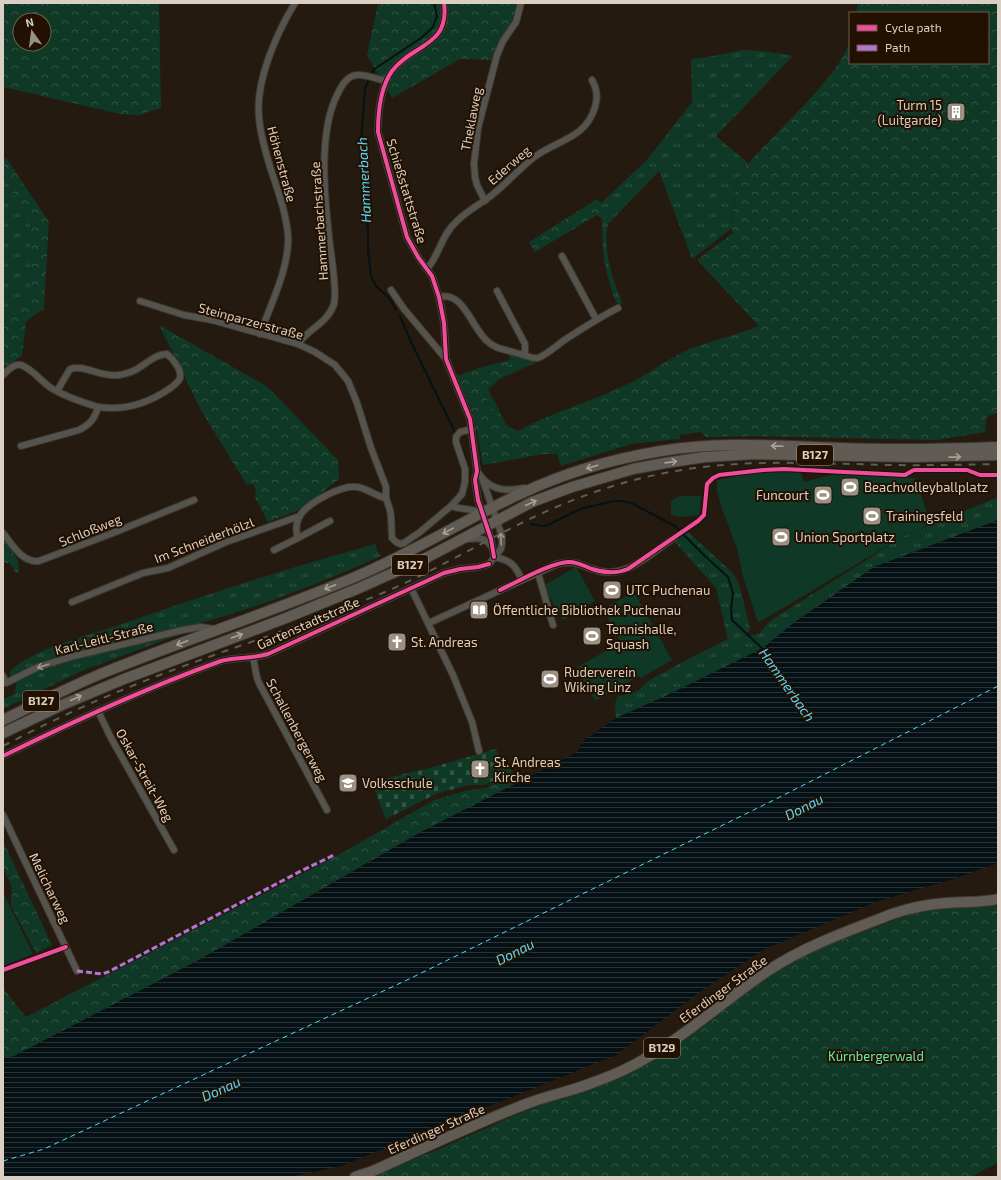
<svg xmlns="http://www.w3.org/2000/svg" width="1001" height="1180" font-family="'Exo 2',sans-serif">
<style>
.grass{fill:url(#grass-tufts)}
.forest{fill:url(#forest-crowns);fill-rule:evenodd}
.cemetery{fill:url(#cemetery-stones)}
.pitch{fill:#0f3926}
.water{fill:url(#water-rules)}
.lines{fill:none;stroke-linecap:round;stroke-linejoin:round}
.stream{stroke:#051114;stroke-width:2}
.ferry{stroke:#59d6fb;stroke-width:1;stroke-dasharray:5 4;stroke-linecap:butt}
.minor-casing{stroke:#40372d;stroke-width:8}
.primary-casing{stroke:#40372d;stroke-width:12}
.minor{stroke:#55534e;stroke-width:6}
.primary{stroke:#605c55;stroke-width:10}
.rail{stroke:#605c56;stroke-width:2;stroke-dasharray:7 7;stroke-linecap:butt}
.quiet{stroke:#b673d3;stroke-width:3;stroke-dasharray:6 3;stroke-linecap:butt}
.cycleway-casing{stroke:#221101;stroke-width:6}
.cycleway{stroke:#ef4d9e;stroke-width:4}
.oneway{stroke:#aaa197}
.oneway2{stroke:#9f978e}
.labels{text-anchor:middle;stroke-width:4;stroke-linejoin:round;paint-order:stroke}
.shield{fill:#221101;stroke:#a49689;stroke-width:1}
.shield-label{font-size:12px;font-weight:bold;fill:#dbcfc3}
.poi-label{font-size:13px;fill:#dbcfc3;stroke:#221101;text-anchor:start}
.street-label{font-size:13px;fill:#dbcfc3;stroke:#221101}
.park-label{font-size:13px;fill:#62efb1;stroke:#221101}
.water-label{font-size:14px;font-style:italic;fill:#59d6fb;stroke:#221101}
</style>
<defs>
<pattern id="grass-tufts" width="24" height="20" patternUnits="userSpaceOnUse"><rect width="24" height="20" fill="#0f3926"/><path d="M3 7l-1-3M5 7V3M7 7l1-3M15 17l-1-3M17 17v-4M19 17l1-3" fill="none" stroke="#315544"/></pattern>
<pattern id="forest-crowns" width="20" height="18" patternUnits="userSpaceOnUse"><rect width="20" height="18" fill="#0f3926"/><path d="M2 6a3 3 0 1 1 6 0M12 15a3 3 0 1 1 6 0" fill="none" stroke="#315544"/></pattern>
<pattern id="cemetery-stones" width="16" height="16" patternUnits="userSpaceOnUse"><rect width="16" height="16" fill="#0f3926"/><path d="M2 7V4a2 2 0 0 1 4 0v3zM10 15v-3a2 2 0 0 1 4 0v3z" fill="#315544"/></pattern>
<pattern id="water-rules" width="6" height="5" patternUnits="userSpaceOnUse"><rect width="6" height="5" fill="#051114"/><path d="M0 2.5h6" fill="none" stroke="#293335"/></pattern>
</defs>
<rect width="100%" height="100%" fill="#241a0f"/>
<g class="grass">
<path d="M742 50 764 51 793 56 716 136 748 163C732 181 734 205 732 228L692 259 659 171 608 224C602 251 613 278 622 303L618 306C611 291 604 266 603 249 602 234 603 219 601 203L647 160 692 102 691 59 713 56Z"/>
<polygon points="3,173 30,225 31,297 3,317 3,206 4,204"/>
<polygon points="523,356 532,361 541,360 500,379 488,389 507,426 489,405 483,389 499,377 500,370 511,364 515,364"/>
<polygon points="998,497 998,520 874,567 795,622 763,648 670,694 616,718 615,704 617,697 638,691 648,681 690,658 728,639 716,588 674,541 688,532 731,571 739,583 750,629 745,636 759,634 770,621 904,536"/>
<path d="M376 544 377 551 381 556C317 585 251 610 183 628L178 635 84 670 3 709V699L15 694 16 684 10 678V671C35 649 79 638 110 628 198 597 287 568 376 544Z"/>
</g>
<g class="forest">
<path d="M3 3H159L161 108 139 115 120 114 3 87ZM20 20H44V44H20Z"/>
<path d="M378 3H519C514 24 499 39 492 60L460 59 392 98 367 55Z"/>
<path d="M858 3H998V413L987 416 985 432 936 440 752 436 706 437 701 432 680 435V439L631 444 561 466 557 454H543L483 465 475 421 469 404 457 376 479 368 510 360V358L507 353 523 356 518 363 511 364 500 370 499 377 483 390 489 405 507 426 518 431C556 410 598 400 636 380 655 370 672 356 692 348 714 340 737 335 759 326L697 260 733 233 732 228C734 207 733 186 744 168 767 142 793 118 816 92 831 74 842 63 850 41V63H988V13H856Z"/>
<polygon points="6,158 49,222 44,309 26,321 22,356 3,368 3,317 31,297 30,225 3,173 3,159"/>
<polygon points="597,199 601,203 604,220 597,215 535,252 529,242"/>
<path d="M159 325 268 387 338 460 339 479 299 510 268 522 255 497C256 492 256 488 252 484H246L201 410Z"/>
<polygon points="3,539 18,560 19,572 16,573 10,563 3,563"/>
<polygon points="508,765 518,783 421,832 197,961 14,1056 3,1059 3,988 26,1017 342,853 434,800 469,790 486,788 497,780 499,771"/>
<polygon points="3,841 52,945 36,953 11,906 12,888 3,867"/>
<path d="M995 905 998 908V1162L971 1177H368L437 1150 525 1111 604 1084 664 1053 740 993 809 952 908 915C937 907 965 908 995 905Z"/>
</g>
<polygon class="cemetery" points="496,749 504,766 499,771 496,779 485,785 468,785 436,794 386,819 371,782 429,768"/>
<g class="pitch">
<polygon points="800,470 804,482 826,476 839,474 915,478 931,524 904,536 758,623 743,576 737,548 721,506 717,491 717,480 751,473"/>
<polygon points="680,496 701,496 699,515 681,517 671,515 671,502 674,499"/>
<polygon points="576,567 595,601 563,620 543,586"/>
<polygon points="634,592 672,660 641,678 639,676 595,701 576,668 621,642 603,609"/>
<polygon points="3,892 33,954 3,966"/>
</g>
<polygon class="water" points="998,520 998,863 950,880 878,901 763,950 701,991 616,1055 341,1166 289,1177 3,1177 3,1059 14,1056 197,961 421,832 577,752 583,741 616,718 670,694 763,648 795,622 874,567"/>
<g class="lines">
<g class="stream">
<polyline points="396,310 390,299 377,287 371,277 368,249 368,229 364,206 365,177 360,153 365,89 373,70 421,38 433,27 437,16 434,3"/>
<polyline points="400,316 411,342 456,434"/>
<polyline points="458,438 466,459"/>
<polyline points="531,524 544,526 552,523 580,509 613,501 622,501 631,503 675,526 707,558 728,577 733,593 731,609 732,620 764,650"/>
</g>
<polyline class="ferry" points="3,1161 44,1149 407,980 776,799 998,686"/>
<defs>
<g id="minor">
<path d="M444 3C450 47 412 44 392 71 380 88 378 112 378 132L407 237 418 257 432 276 439 297 444 323 446 359 470 419 477 471 475 480 478 500 491 539 494 557"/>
<polyline points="485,201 477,185 475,177 474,164 478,128 497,55 503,41 516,22 521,3"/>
<polyline points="562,256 596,319"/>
<path d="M427 269C440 254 441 235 458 220 468 210 481 204 492 195 507 183 519 169 533 158 556 140 586 139 595 107 598 98 597 89 592 80"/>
<polyline points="391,290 404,309 446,359"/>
<polyline points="497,291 525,344 525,355"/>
<path d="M439 297C464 291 471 327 487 341 496 350 509 350 520 354 526 355 532 359 538 358 548 354 557 345 566 339 583 328 600 317 618 308"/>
<polyline points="140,301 184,315 212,320 298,344 315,352 335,365 348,381 357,403 371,448 386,487 386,498 390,510 391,517 392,538 396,542 400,544 404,543 420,532 451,506 462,494 465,482 465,469 456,442 456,437 460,432 472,429"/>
<path d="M260 334C271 304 290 266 288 235 286 213 278 191 271 170 266 153 260 135 259 117 255 82 277 32 295 3"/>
<path d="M298 344C308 329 328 323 334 304 337 291 332 260 330 246 325 202 317 133 338 93 342 85 347 76 357 75 366 74 377 79 386 81"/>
<path d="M3 375C7 371 14 363 21 365 31 368 42 382 51 388 66 397 81 402 98 407 95 419 89 425 79 430L21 446"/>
<path d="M57 391 70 369C85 364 101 378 119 375 125 374 132 372 137 369 147 363 156 354 167 354 173 359 182 370 180 378 178 383 173 386 169 389 147 404 124 411 98 407"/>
<path d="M483 479C494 491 508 491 524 488"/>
<path d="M451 506C461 510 472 508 482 513"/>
<path d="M3 533C12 544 22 563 39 561L113 533 194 500"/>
<polyline points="298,538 330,521"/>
<path d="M467 539C477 538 485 537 491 546"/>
<path d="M274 550 298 538C295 530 296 524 299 517 307 503 341 485 357 487 367 488 375 496 386 498"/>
<path d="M494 557C511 560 515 565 522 580"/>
<polyline points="538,573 553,625"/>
<polyline points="411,588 453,675 472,722 479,751"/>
<polyline points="72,602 143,573 168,568 226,542 300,516"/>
<path d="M429 623 557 564C577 559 582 567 599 571 628 578 651 553 674 538"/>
<polyline points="253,657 257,678 259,683 327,810"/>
<polyline points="3,676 6,683 38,667 74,656 183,630 201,627 214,629"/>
<polyline points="98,711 111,738 174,850"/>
<path d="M3 756C74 721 146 688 221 661 236 657 252 659 268 654L444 573 460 569 478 567 489 564 501 549 502 544V536L482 478 477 471"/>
<polyline points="3,815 77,971"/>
</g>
<g id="primary">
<path d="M3 720C36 704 69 687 103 673 187 639 272 612 355 577 412 553 464 520 520 494 564 473 612 459 661 451 720 441 780 446 840 448 892 450 945 449 998 447"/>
<polyline points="3,733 62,705 124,679 286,618 357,589 424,559 532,502 572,487 633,469 665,463 705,457 754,454 913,457 998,455"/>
<path d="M355 1177 373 1171C424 1148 474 1124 526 1104 546 1096 568 1092 589 1084 609 1077 630 1068 648 1057 691 1032 728 997 769 970 807 945 851 930 892 914 910 908 928 904 946 903 963 901 981 903 998 899"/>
</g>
</defs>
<use href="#minor" class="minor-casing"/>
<use href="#primary" class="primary-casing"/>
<use href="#minor" class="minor"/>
<use href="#primary" class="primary"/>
<path class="rail" d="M3 746C47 723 91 702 137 684 219 651 304 626 385 592 437 570 485 540 536 516 581 495 628 479 676 471 736 460 795 463 855 464 903 466 950 465 998 464"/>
<polyline class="quiet" points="77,971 102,974 108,972 301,871 334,855"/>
<defs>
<g id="cycleway">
<path d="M444 3C450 47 412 44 392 71 380 88 378 112 378 132L407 237 418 257 432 276 439 297 444 323 446 359 470 419 477 471 475 480 478 500 491 539 494 557"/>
<path d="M500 590C517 582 552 562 569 562 578 562 584 566 592 569 604 573 616 574 628 569L698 521 704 515 707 484 713 478 719 475 763 470 784 469 905 475 910 472 914 470H967L980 475H998"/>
<path d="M3 756C74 721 146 688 221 661 236 657 252 659 268 654L444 573 460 569 478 567 489 564"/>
<polyline points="3,970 66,947"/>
</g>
</defs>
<use href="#cycleway" class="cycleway-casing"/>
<use href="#cycleway" class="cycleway"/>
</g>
<defs><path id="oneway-shaft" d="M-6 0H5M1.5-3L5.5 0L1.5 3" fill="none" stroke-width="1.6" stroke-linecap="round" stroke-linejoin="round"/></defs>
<g class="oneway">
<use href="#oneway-shaft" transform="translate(777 446) rotate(-178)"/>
<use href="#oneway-shaft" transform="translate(955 457) rotate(-1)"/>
<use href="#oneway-shaft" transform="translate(671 462) rotate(-8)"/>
<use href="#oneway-shaft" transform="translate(592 467) rotate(163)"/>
<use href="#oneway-shaft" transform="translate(531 503) rotate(-24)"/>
<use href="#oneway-shaft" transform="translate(448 531) rotate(151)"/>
<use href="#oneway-shaft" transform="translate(330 587) rotate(158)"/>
<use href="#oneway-shaft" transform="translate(237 636) rotate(-20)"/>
<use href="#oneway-shaft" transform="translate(182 643) rotate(159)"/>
<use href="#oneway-shaft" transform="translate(76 698) rotate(-24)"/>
</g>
<g class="oneway2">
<use href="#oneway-shaft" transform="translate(501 539) rotate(-93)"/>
<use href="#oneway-shaft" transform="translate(43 666) rotate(162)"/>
</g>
<defs>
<symbol id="building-square" viewBox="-11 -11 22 22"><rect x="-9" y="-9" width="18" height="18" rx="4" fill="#9b9084" stroke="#221101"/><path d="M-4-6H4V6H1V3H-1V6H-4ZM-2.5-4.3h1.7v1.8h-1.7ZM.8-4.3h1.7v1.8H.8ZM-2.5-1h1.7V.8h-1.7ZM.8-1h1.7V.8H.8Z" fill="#fff"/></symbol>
<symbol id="stadium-square" viewBox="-11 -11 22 22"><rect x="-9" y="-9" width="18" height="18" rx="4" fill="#9b9084" stroke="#221101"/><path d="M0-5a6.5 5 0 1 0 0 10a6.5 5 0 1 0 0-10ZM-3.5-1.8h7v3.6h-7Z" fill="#fff"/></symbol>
<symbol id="library-square" viewBox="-11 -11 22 22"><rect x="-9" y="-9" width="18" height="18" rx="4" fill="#9b9084" stroke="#221101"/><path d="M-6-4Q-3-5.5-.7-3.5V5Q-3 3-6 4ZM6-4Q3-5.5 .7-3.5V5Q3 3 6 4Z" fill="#fff"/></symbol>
<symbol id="church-square" viewBox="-11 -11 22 22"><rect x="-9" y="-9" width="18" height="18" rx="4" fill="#9b9084" stroke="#221101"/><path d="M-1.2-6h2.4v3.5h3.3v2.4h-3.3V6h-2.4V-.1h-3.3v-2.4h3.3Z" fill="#fff"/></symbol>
<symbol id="school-square" viewBox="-11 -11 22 22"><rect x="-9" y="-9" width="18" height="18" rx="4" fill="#9b9084" stroke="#221101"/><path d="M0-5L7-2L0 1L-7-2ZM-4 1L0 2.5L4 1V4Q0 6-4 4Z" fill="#fff"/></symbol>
</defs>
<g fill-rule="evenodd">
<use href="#building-square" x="945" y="101" width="22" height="22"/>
<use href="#stadium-square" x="839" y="476" width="22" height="22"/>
<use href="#stadium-square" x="812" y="484" width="22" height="22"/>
<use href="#stadium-square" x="861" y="505" width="22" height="22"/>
<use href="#stadium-square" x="770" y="526" width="22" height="22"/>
<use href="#stadium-square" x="601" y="579" width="22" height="22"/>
<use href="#library-square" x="468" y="599" width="22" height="22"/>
<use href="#stadium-square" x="581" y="625" width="22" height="22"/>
<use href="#church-square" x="386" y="631" width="22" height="22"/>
<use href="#stadium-square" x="539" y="668" width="22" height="22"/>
<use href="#church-square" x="469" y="758" width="22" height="22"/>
<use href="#school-square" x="337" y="772" width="22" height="22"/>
</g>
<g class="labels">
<g class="shield">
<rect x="797" y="445" width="36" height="20" rx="3"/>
<rect x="392" y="555" width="36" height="20" rx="3"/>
<rect x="23" y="691" width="36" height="20" rx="3"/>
<rect x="644" y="1038" width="36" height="20" rx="3"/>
</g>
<g class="shield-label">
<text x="815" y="459">B127</text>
<text x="410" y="569">B127</text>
<text x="41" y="705">B127</text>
<text x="662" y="1052">B129</text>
</g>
<g class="poi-label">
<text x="942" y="110" text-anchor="end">Turm 15<tspan x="942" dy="15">(Luitgarde)</tspan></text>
<text x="864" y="492">Beachvolleyballplatz</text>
<text x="809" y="500" text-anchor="end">Funcourt</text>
<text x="886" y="521">Trainingsfeld</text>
<text x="795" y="542">Union Sportplatz</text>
<text x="626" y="595">UTC Puchenau</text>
<text x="493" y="615">Öffentliche Bibliothek Puchenau</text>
<text x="606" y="634">Tennishalle,<tspan x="606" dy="15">Squash</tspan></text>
<text x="411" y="647">St. Andreas</text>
<text x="564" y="677">Ruderverein<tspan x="564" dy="15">Wiking Linz</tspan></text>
<text x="494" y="767">St. Andreas<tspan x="494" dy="15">Kirche</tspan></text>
<text x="362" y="788">Volksschule</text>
</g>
<g class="street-label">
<text transform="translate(471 119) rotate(-79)" y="5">Theklaweg</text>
<text transform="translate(282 164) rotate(75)" y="5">Höhenstraße</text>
<text transform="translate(509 165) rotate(-41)" y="5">Ederweg</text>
<text transform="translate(407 191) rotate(73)" y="5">Schießstattstraße</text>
<text transform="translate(319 221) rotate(-94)" y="5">Hammerbachstraße</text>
<text transform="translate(251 321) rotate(15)" y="5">Steinparzerstraße</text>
<text transform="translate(90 530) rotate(-22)" y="5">Schloßweg</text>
<text transform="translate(204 540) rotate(-21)" y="5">Im Schneiderhölzl</text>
<text transform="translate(308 623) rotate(-24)" y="5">Gartenstadtstraße</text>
<text transform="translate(104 638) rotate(-14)" y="5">Karl-Leitl-Straße</text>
<text transform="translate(297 730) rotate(62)" y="5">Schallenbergerweg</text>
<text transform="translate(145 775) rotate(61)" y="5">Oskar-Streit-Weg</text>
<text transform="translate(50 888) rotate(64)" y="5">Melicharweg</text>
<text transform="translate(723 989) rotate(-36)" y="5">Eferdinger Straße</text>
<text transform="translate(436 1129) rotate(-24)" y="5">Eferdinger Straße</text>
</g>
<g class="park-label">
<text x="876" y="1061">Kürnbergerwald</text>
</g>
<g class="water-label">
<text transform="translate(364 180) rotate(-93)" y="5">Hammerbach</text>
<text transform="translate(787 685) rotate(55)" y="5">Hammerbach</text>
<text transform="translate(804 807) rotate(-27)" y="5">Donau</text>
<text transform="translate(515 952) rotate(-27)" y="5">Donau</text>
<text transform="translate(221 1089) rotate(-24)" y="5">Donau</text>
</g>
</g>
<rect width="1001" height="1180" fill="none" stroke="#dbcfc3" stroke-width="8"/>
<rect x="849" y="12" width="140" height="52" fill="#221101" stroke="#6c5d4f"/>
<rect x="857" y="25" width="20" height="6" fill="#ef4d9e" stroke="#6c5d4f"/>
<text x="885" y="32" font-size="12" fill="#dbcfc3">Cycle path</text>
<rect x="857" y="45" width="20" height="6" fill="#b673d3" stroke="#6c5d4f"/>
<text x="885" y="52" font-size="12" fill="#dbcfc3">Path</text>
<g transform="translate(32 32) rotate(346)"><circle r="19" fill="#221101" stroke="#6c5d4f"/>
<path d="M0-3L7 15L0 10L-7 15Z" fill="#9b9084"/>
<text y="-6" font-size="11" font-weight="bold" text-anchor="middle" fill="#dbcfc3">N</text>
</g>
</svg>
